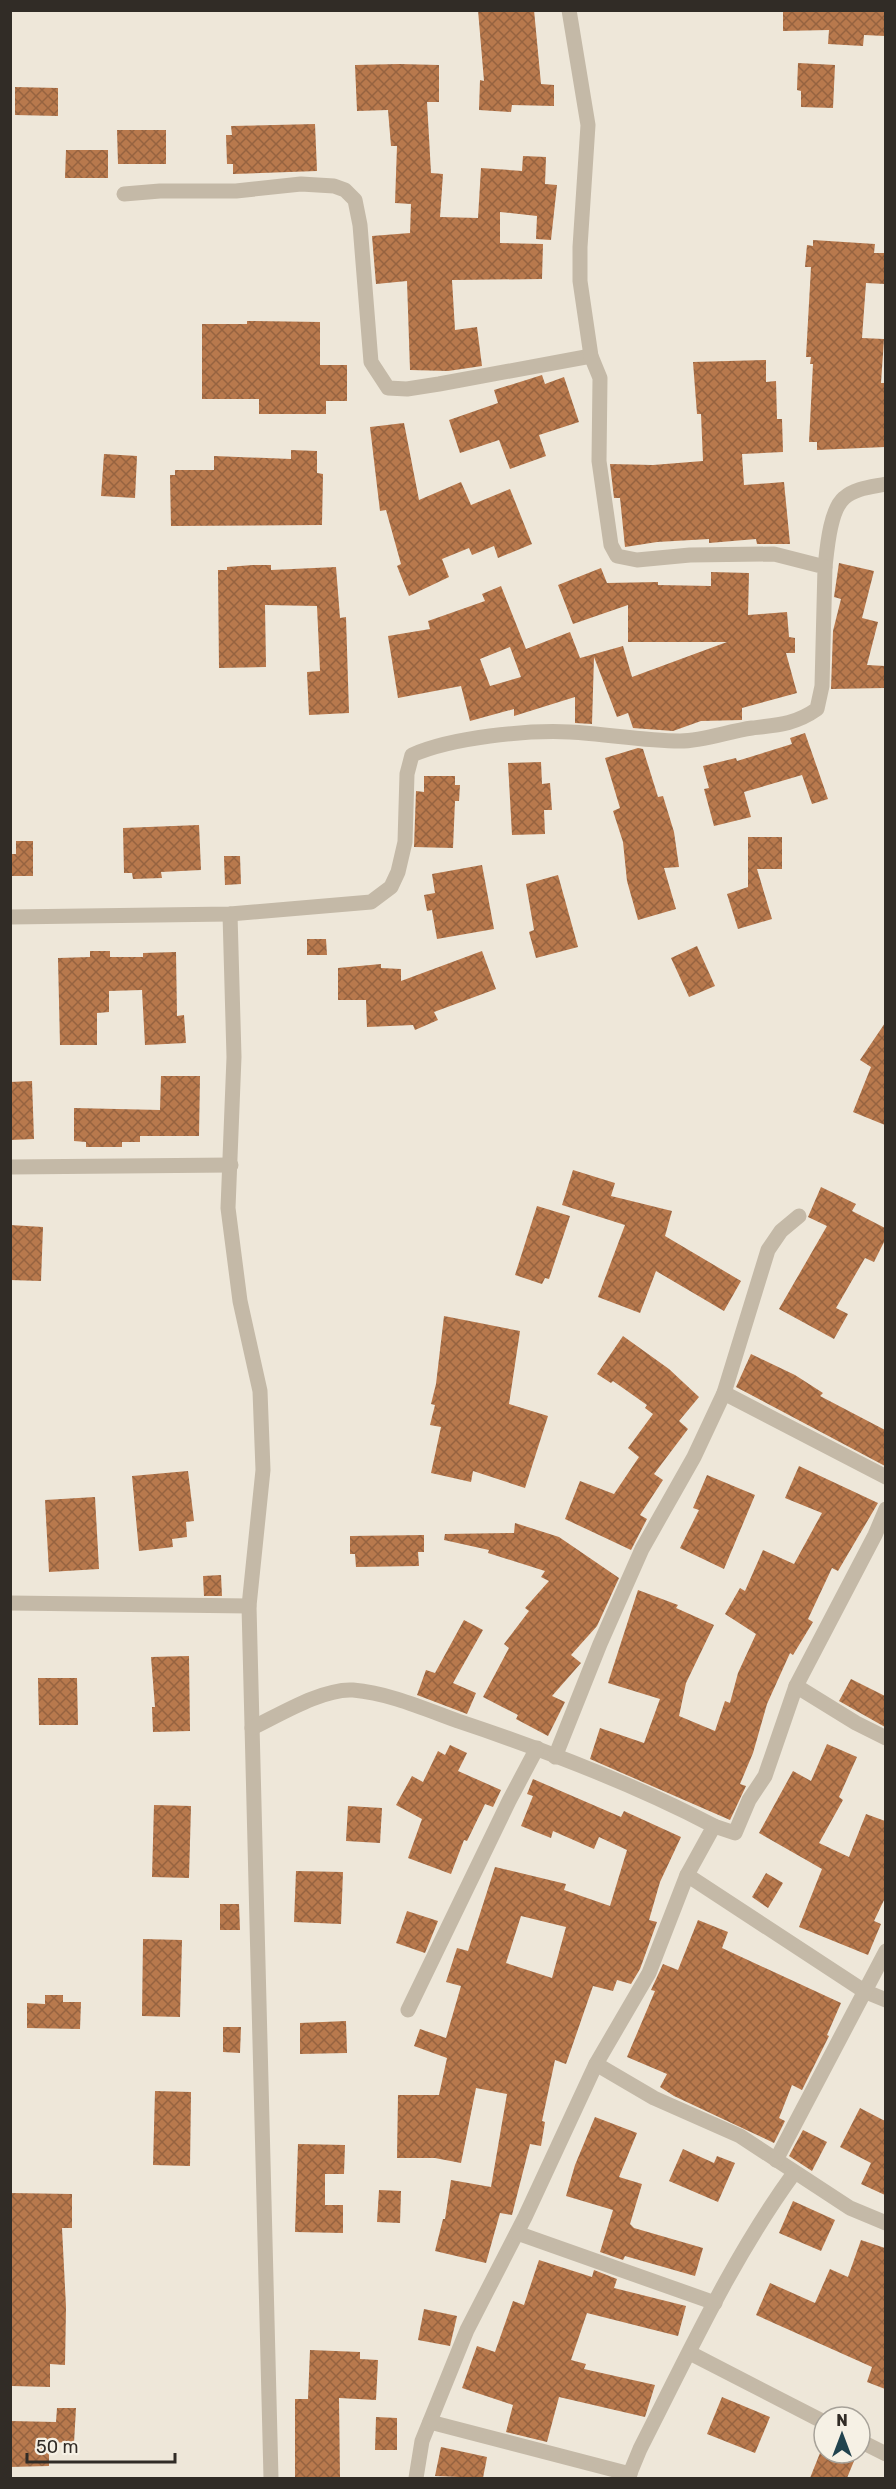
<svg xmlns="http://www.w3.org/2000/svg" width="896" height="2489" font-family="Rubik,sans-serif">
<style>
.building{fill:url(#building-cross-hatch);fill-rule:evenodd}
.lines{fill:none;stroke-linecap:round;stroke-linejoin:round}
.street{stroke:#c4b9a7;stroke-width:15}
</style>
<defs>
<pattern id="building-cross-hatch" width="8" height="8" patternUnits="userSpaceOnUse" patternTransform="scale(1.5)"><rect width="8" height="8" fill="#b8794d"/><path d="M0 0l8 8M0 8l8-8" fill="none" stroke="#966340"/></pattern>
</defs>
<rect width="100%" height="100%" fill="#eee7d9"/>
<g class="building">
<polygon points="478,10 534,10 541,84 554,85 554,106 512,105 511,112 479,110 480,80 484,81"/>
<polygon points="783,10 885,10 885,36 864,35 863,46 828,44 829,30 783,31"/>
<polygon points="798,63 835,65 833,108 801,107 801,91 797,90"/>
<polygon points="399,64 439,65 439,102 427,102 431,173 443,174 440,217 478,218 481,168 522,171 523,156 546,157 545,184 557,185 551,240 536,239 537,216 500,212 500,243 543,244 542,279 452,280 455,330 477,327 482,366 448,371 410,370 407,281 376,284 372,236 410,233 411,204 395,203 397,146 391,146 388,110 357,111 355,65"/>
<polygon points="15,87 58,88 58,116 15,115"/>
<polygon points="315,124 317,171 233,174 233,164 227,164 226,135 232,135 231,126"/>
<polygon points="117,130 166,130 166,164 118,164"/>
<polygon points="66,150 108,150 108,178 65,178"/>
<polygon points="813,240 875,244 874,253 885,253 885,284 866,283 862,338 884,339 881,383 885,383 885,447 817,450 817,442 809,442 813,364 810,364 811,357 806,357 811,267 805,267 807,245 813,246"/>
<polygon points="247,321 320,322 320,365 347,365 347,401 326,401 326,414 259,414 259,399 202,399 202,324 247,324"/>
<polygon points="766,360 766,382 776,381 777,419 782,419 783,452 742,454 744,485 784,482 790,544 757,544 756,539 709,543 709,539 657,542 625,547 620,498 614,498 610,464 653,465 703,461 701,414 697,414 693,362"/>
<polygon points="542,375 545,384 564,377 579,422 539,435 546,456 510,469 499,440 460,453 449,420 498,403 494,390"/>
<polygon points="404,423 419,500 461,482 471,505 510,489 532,544 498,558 494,546 472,555 469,548 442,559 449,577 409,596 397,566 401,564 386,510 380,511 370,427"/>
<polygon points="291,450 317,451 317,473 323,474 322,525 171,526 170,475 175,475 175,470 214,470 214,456 291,459"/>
<polygon points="104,454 137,456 135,498 101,496"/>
<polygon points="839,563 874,571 862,618 878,622 867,665 885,666 885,688 831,689 833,631 841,599 834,597"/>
<polygon points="253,565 271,565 271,570 336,567 340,618 346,617 349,713 309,715 307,672 320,671 317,606 265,605 266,667 219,668 218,570 227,570 227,567"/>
<path d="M601 568 607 583 658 582V585L711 586V572L749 573 748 615 787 612 789 637 795 638V653H786L797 693 742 708V720L701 721 673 731 633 728 628 713 617 717 594 657 592 724 575 723V697L514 716V709L470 721 461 686 398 698 388 636 430 629 428 621 485 601 482 594 501 586 526 649 570 632 580 658 623 646 632 677 727 642H628V605L573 624 558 585ZM510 647 521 677 490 686 480 659Z"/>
<polygon points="805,733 828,799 812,804 802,775 744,792 751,817 714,826 704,789 709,788 703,766 736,758 737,761 792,744 790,738"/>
<polygon points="638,748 643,749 658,797 663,796 674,832 679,867 664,868 676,909 638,920 627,881 623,842 613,811 620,808 605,758"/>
<polygon points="541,762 542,784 550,783 552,810 544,810 545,834 512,835 508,763"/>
<polygon points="424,776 455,776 455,785 460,785 459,801 455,801 453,848 414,847 416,791 424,792"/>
<polygon points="199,825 201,870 161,872 162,878 133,879 132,873 124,873 123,828"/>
<polygon points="748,837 782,837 782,869 757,869 772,919 738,929 727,894 748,887"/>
<polygon points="16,841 33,841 33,876 10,876 10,854 16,854"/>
<polygon points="224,856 240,856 241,884 225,885"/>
<polygon points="482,865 494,929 437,939 432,910 427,911 424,895 435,893 432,874"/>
<polygon points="558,875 578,947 536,958 529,932 534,930 526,884"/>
<polygon points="307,939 326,939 327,955 307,955"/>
<polygon points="697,946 715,986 689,997 671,958"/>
<polygon points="90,951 110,951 110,957 143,957 143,953 176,952 177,1016 184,1015 186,1043 145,1045 142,990 109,991 109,1012 97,1013 97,1045 60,1045 58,958 90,957"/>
<polygon points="482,951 496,989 434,1012 438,1020 415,1030 413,1025 367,1027 366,1000 338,1000 338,968 381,964 381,968 401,969 401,981"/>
<polygon points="885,1023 885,1125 853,1112 871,1067 860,1060"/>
<polygon points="161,1076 200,1076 199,1136 140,1136 140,1142 122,1142 122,1147 86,1147 86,1142 74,1141 74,1108 160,1110"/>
<polygon points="32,1081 34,1139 10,1140 10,1082"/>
<polygon points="573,1170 615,1183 611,1196 672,1211 665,1236 741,1281 724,1311 656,1271 640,1313 598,1297 625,1225 562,1205"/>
<polygon points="821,1187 856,1204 852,1211 885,1228 885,1240 874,1262 865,1258 836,1308 848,1314 834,1339 779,1309 827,1226 808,1217"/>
<polygon points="537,1206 570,1216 549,1279 545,1278 542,1284 515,1275"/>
<polygon points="10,1225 43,1227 41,1281 10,1280"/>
<polygon points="444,1316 520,1331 509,1404 548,1416 525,1488 473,1471 471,1482 431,1473 441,1427 430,1425 435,1405 431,1404 436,1384"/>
<polygon points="623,1336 669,1369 699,1397 679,1421 688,1429 654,1474 663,1480 640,1515 647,1519 631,1550 565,1519 580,1481 614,1494 639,1457 628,1448 653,1414 645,1408 647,1405 613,1381 611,1383 597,1374"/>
<polygon points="751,1354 795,1375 823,1393 820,1396 885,1430 885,1466 736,1387"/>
<polygon points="799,1466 878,1503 838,1571 832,1568 808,1619 813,1622 793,1655 790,1653 767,1704 753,1753 740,1784 746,1786 730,1820 590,1759 600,1728 644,1743 660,1699 608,1683 638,1590 678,1605 676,1608 714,1625 686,1683 679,1716 715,1731 725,1701 730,1703 738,1673 756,1634 725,1614 740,1588 745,1591 763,1550 794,1564 822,1513 785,1498"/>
<polygon points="188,1471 194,1521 186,1522 187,1537 172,1539 173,1547 139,1551 132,1476"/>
<polygon points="707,1475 755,1495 724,1569 680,1548 699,1510 693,1508"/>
<polygon points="95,1497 99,1569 49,1572 45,1500"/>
<polygon points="515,1523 559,1537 619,1578 597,1626 571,1655 581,1663 552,1696 565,1702 548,1736 516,1719 518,1715 483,1697 509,1648 504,1644 529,1611 525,1608 549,1581 541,1577 545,1571 488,1553 489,1550 444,1540 445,1534 514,1533"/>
<polygon points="424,1535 424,1552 418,1552 419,1566 356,1567 355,1554 350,1554 350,1536"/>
<polygon points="221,1575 222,1596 204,1596 203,1576"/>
<polygon points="464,1620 483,1630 453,1683 476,1693 467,1714 417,1695 426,1670 435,1673"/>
<polygon points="189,1656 190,1731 153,1732 152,1707 155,1707 151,1657"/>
<polygon points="38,1678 77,1678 78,1725 39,1725"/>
<polygon points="851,1679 885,1696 885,1727 839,1701"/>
<polygon points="827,1744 857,1757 839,1797 843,1800 819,1843 849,1857 866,1814 885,1821 885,1898 874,1921 881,1924 868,1955 799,1927 822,1869 759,1833 793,1771 811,1781"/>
<polygon points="450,1745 467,1753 458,1771 501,1790 493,1807 485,1804 467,1841 464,1840 451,1874 408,1858 422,1819 396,1805 412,1776 423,1782 438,1751 445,1755"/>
<path d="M533 1779 621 1817 624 1811 681 1837 660 1882 649 1920 657 1922 640 1969 631 1984 617 1980 613 1991 593 1986 566 2064 555 2060 542 2121 545 2122 541 2146 530 2144 512 2215 500 2213 486 2263 435 2251 443 2219H445L451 2180 491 2187 507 2094 476 2088 461 2163 435 2158H397L398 2095H439L447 2058 414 2046 420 2029 446 2038 461 1986 446 1982 457 1948 468 1951 495 1867 566 1884 564 1890 610 1906 627 1850 599 1837 594 1849 553 1831 551 1838 521 1826 533 1796 527 1794ZM521 1916 566 1927 552 1978 506 1963Z"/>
<polygon points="154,1805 191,1806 189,1878 152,1877"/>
<polygon points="348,1806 382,1808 380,1843 346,1841"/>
<polygon points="296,1871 343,1872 341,1924 294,1922"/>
<polygon points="766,1873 783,1883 768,1908 752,1897"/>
<polygon points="220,1904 239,1904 240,1930 220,1930"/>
<polygon points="407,1911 438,1921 425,1953 396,1943"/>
<polygon points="698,1920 728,1932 722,1948 841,2003 827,2035 829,2036 802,2090 792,2085 779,2118 785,2121 774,2143 674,2096 660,2087 667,2074 627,2057 655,1991 651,1990 663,1964 678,1970"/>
<polygon points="143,1939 182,1940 180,2017 142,2016"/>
<polygon points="45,1995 63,1995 63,2002 81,2002 80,2029 27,2028 27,2003 45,2004"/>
<polygon points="346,2021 347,2053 300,2054 300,2023"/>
<polygon points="223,2027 241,2027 240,2053 223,2052"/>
<polygon points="155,2091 191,2092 190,2166 153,2165"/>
<polygon points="860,2108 885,2121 885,2195 861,2184 871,2163 840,2147"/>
<polygon points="595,2117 637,2133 619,2177 642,2184 630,2224 634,2228 703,2248 695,2276 625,2256 623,2260 600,2252 613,2210 566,2196 575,2165"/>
<polygon points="803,2130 827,2142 812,2171 789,2156"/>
<polygon points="298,2144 345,2145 344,2174 325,2174 325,2205 343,2205 343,2233 295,2232"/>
<polygon points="683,2149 714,2163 717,2156 735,2163 718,2202 669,2181"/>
<polygon points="379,2190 401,2191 400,2223 377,2222"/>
<polygon points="10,2193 72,2194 72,2228 62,2228 66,2307 65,2365 50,2364 50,2387 12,2386"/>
<polygon points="793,2201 835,2220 821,2251 779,2233"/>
<polygon points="861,2240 885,2248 885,2389 867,2382 872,2367 756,2315 770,2283 815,2303 830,2269 848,2277"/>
<polygon points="539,2260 592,2277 594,2270 617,2279 614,2288 686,2306 678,2336 587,2313 571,2360 586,2364 584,2369 655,2385 645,2417 559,2397 547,2442 506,2432 513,2405 462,2388 477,2346 495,2352 513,2301 524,2305"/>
<polygon points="424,2309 457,2316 450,2346 418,2340"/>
<polygon points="310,2350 360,2352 360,2359 378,2360 376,2400 339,2398 340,2478 295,2478 295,2399 308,2399"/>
<polygon points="722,2397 770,2417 755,2453 707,2434"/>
<polygon points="57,2408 76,2408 74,2443 49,2442 49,2466 10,2467 10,2421 56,2422"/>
<polygon points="376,2417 397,2418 397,2450 375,2450"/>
<polygon points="441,2447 487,2457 483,2478 435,2476"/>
<polygon points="822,2448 824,2453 834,2453 854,2461 847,2478 810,2478"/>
</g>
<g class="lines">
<g class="street">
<polyline points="124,194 160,191 236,191 301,184 334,186 345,190 355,200 360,225 371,362 388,388 407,389 439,384 591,356"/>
<path d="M825 567C827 549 830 510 844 498 855 488 872 487 886 484"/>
<polyline points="230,914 234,1057 228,1208 240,1301 260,1391 263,1470 249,1606 271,2478"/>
<path d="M10 917 230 914 371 902 391 887 398 872 405 842 407 774 412 755C453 737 526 730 570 732 607 734 644 741 680 741 704 741 729 731 752 728 778 725 796 724 817 709L822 686 825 567 774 554 690 555 637 560 617 556 611 545 599 461 600 378 591 356 580 281V247L588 125 569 10"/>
<polyline points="10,1167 231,1165"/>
<polyline points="724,1393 886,1477"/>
<polyline points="10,1603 249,1606"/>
<polyline points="796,1686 856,1723 886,1738"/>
<path d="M252 1728C279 1715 323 1688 353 1690 389 1693 425 1709 458 1721 545 1750 632 1783 714 1826L687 1875 649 1973 596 2064 525 2217 467 2330 422 2441 416 2478"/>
<polyline points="555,1757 600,1644 642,1549 694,1457 724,1393 768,1250 781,1231 799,1216"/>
<polyline points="714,1826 735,1833 749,1800 765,1776 796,1686 875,1535 886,1509"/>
<polyline points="687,1875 864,1991 886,2000"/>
<polyline points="408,2010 509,1801 537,1748"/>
<polyline points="596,2064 654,2098 740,2136 850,2208 886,2223"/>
<polyline points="776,2160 886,1951"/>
<polyline points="517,2233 715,2303"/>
<polyline points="690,2353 824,2422"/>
<polyline points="430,2422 630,2474"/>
<polyline points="860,2441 886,2454"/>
<path d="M628 2478 640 2449C688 2355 732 2258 794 2173"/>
</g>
</g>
<rect width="896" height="2489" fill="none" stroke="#312c26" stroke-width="24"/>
<g transform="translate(842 2435)"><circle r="28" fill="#f6f1e5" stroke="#a7a299" stroke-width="1.5"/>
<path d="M0-4.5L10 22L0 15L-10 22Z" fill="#21434e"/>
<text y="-9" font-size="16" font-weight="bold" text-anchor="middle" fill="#312c26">N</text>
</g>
<path d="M27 2453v9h148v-9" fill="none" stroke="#312c26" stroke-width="3"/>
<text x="36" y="2453" font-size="18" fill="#312c26" stroke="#f6f1e5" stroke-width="4.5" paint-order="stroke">50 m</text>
</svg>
